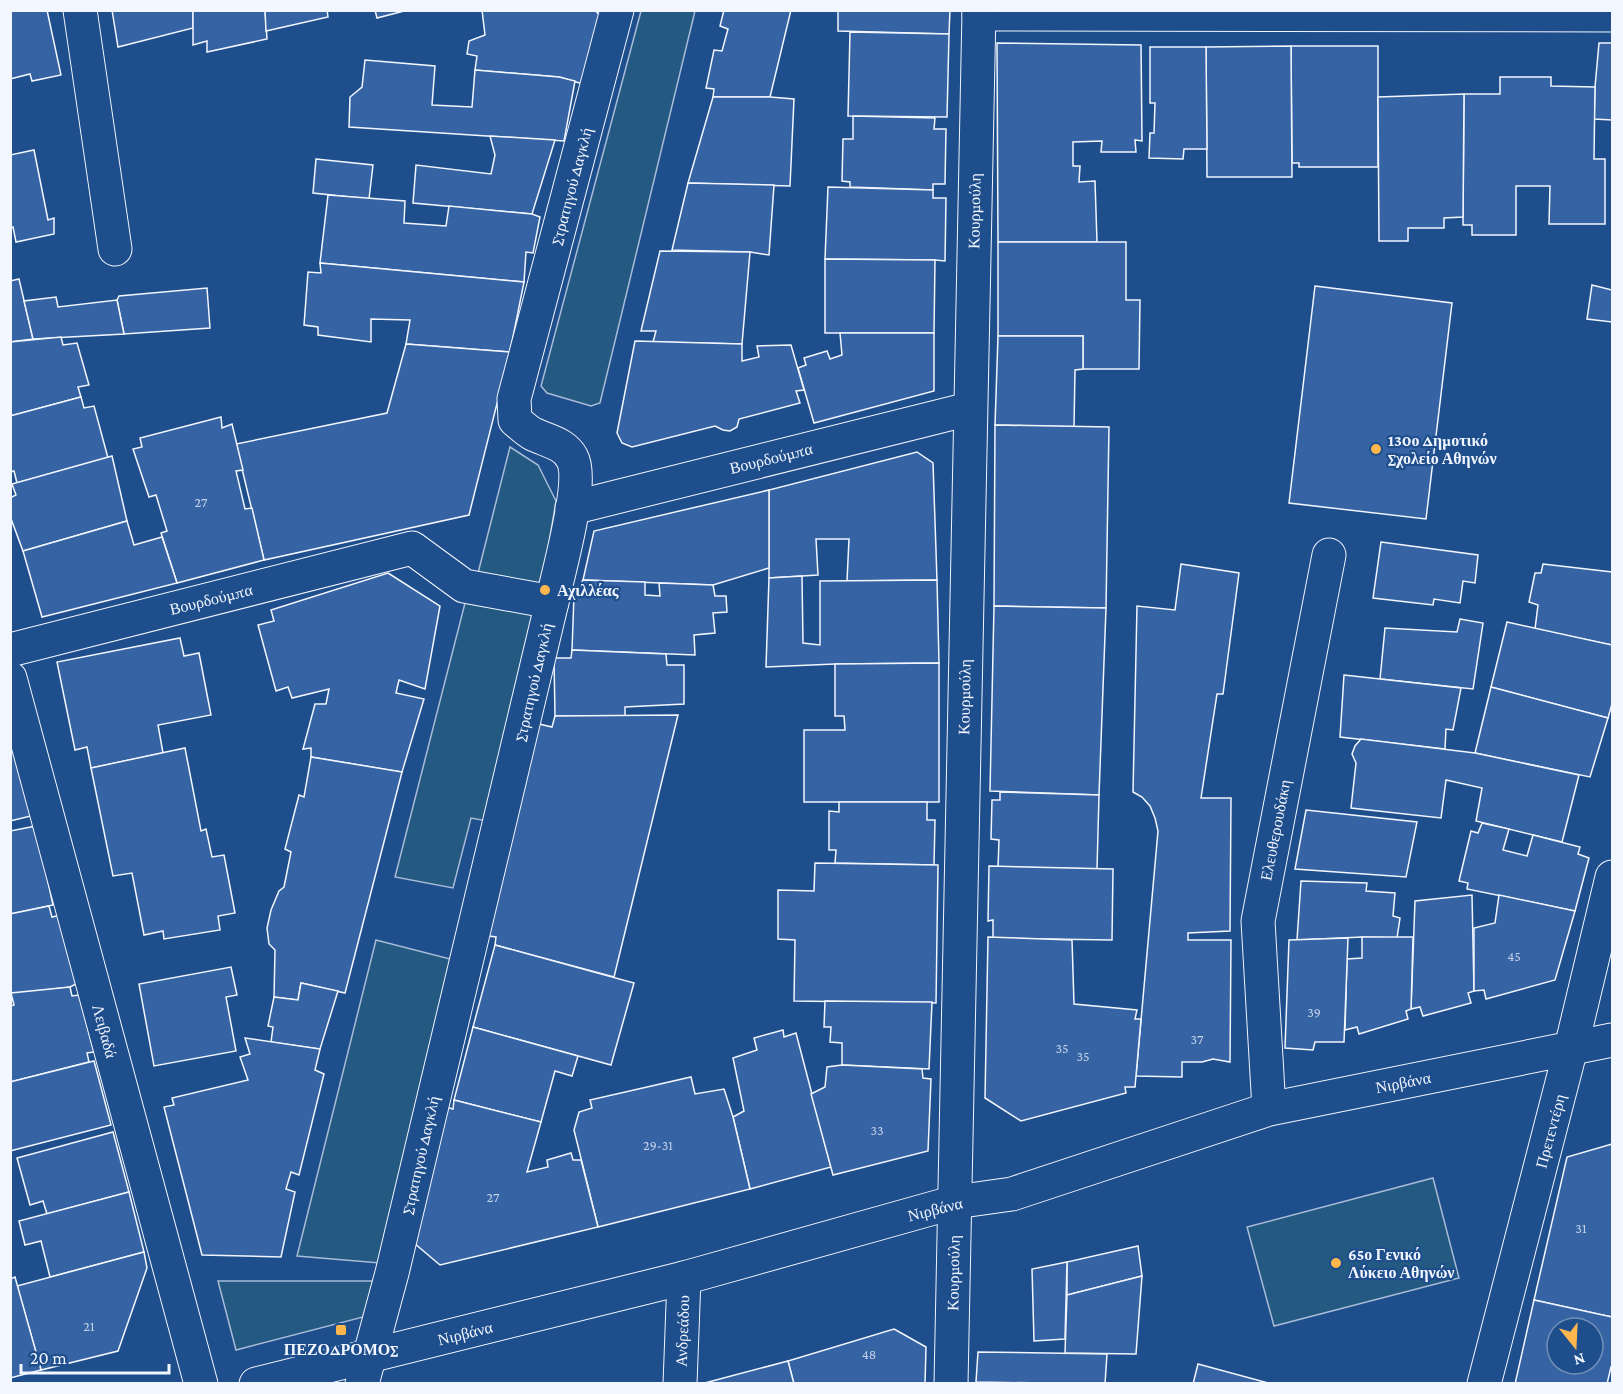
<svg xmlns="http://www.w3.org/2000/svg" width="1623" height="1394" font-family="'Crimson Pro',serif">
<style>
.green{fill:#245a82;stroke:#a8bbd7;stroke-width:1.5}
.building{fill:#3563a3;stroke:#f2f6ff;stroke-width:1.5;fill-rule:evenodd}
.lines{fill:none;stroke-linecap:round;stroke-linejoin:round}
.minor-casing{stroke:#f2f6ff;stroke-width:35}
.minor{stroke:#1f4e8c;stroke-width:33}
.poi-dot{fill:#ffb74d;stroke:#1f4e8c;stroke-width:2}
.labels{text-anchor:middle;stroke-width:4.5;stroke-linejoin:round;paint-order:stroke}
.number-label{font-size:14px;fill:#c3d1e8}
.street-label{font-size:16px;fill:#f2f6ff;stroke:#1f4e8c}
.poi-label{font-size:16px;font-weight:bold;fill:#f2f6ff;stroke:#1f4e8c;text-anchor:start}
</style>
<rect width="100%" height="100%" fill="#1f4e8c"/>
<g class="green">
<polygon points="641,11 695,11 600,403 591,406 547,393 541,386"/>
<polygon points="510,447 538,465 556,501 541,590 477,577"/>
<polygon points="465,603 538,615 487,821 471,818 453,888 395,877"/>
<polygon points="376,940 454,960 380,1263 297,1256"/>
<polygon points="1433,1178 1459,1278 1274,1326 1247,1227"/>
<polygon points="218,1281 374,1281 367,1316 236,1350"/>
</g>
<g class="building">
<polygon points="10,10 47,10 61,75 32,81 30,74 10,79"/>
<polygon points="112,10 193,10 193,28 118,47"/>
<polygon points="193,10 265,10 267,39 207,52 207,41 193,45"/>
<polygon points="265,10 327,10 328,17 266,31"/>
<polygon points="375,10 408,10 377,18"/>
<polygon points="482,10 595,10 607,24 590,86 559,77 475,70 477,56 467,54 469,41 485,35"/>
<polygon points="724,10 791,10 770,97 713,97 714,89 706,88 714,50 722,51 728,29 720,26"/>
<polygon points="838,10 950,10 949,34 838,31"/>
<polygon points="850,32 949,34 947,117 848,116"/>
<polygon points="997,43 1141,45 1142,141 1135,140 1136,152 1101,152 1102,141 1073,142 1073,166 1080,166 1079,182 1095,181 1097,242 998,242"/>
<polygon points="1599,43 1612,43 1612,120 1594,119 1595,87"/>
<polygon points="1291,46 1378,46 1378,167 1299,167 1299,163 1292,163"/>
<polygon points="1291,46 1292,177 1207,177 1206,47"/>
<polygon points="1150,47 1206,47 1207,149 1184,149 1183,159 1149,158 1150,133 1154,133 1155,103 1150,103"/>
<polygon points="365,60 435,66 432,105 472,107 475,70 559,77 575,81 564,141 349,127 350,97 362,87"/>
<polygon points="1500,77 1551,77 1551,86 1595,87 1594,159 1605,159 1605,224 1549,224 1550,186 1516,186 1516,235 1472,235 1472,225 1463,225 1464,94 1500,94"/>
<polygon points="1464,94 1463,217 1444,218 1444,228 1408,228 1408,241 1379,241 1378,97"/>
<polygon points="713,97 770,97 794,99 790,186 688,183"/>
<polygon points="853,116 935,118 934,129 946,129 945,184 933,184 933,190 850,187 850,182 842,181 843,139 853,139"/>
<polygon points="490,136 555,140 532,214 413,203 416,165 491,174 495,155"/>
<polygon points="34,150 48,220 54,218 54,234 16,242 13,227 10,228 10,155"/>
<polygon points="316,159 373,165 369,199 313,193"/>
<polygon points="688,183 774,185 769,255 750,252 672,250"/>
<polygon points="828,187 933,190 933,198 946,198 945,261 935,260 825,259"/>
<polygon points="328,195 405,201 404,223 446,226 449,206 532,214 540,217 533,253 526,252 524,282 320,263"/>
<polygon points="998,242 1126,242 1126,300 1140,300 1139,369 1083,369 1083,336 998,336"/>
<polygon points="660,251 750,252 742,344 653,342 656,331 641,331"/>
<polygon points="825,259 935,260 934,333 825,333"/>
<polygon points="320,263 524,282 510,352 406,344 410,320 371,319 371,342 318,335 318,327 304,325 308,272 321,273"/>
<polygon points="19,279 33,339 10,342 10,281"/>
<polygon points="1592,285 1612,290 1612,322 1587,319"/>
<polygon points="1315,286 1452,303 1426,519 1289,503"/>
<polygon points="207,288 210,328 124,334 117,300 119,296"/>
<polygon points="56,297 58,307 117,300 124,334 33,339 24,301"/>
<polygon points="840,333 934,333 934,391 814,423 798,368 806,365 804,358 827,351 830,359 842,355"/>
<polygon points="998,336 1083,336 1083,369 1075,370 1074,427 995,425"/>
<polygon points="61,337 63,345 77,343 89,385 78,387 81,397 10,416 10,342"/>
<polygon points="635,341 742,344 742,361 759,357 757,346 791,345 804,390 796,391 800,403 739,419 737,427 730,431 723,430 715,426 632,447 622,443 617,433"/>
<polygon points="406,344 510,352 469,515 264,560 236,444 387,413"/>
<polygon points="81,397 84,408 94,406 108,458 17,483 14,471 10,472 10,416"/>
<polygon points="221,417 222,428 232,424 243,470 236,471 245,509 252,508 264,560 177,583 161,533 167,531 156,495 149,497 133,449 142,447 140,438"/>
<polygon points="995,425 1109,427 1106,608 994,606"/>
<polygon points="917,452 933,463 937,580 847,581 849,539 816,539 818,575 769,578 769,490"/>
<polygon points="112,456 127,521 23,551 10,516 10,498 16,495 12,484"/>
<polygon points="769,490 769,568 713,585 583,580 594,531"/>
<polygon points="127,521 134,545 162,537 177,583 42,617 23,551"/>
<polygon points="1381,542 1478,555 1475,583 1463,581 1460,603 1434,599 1433,605 1373,598"/>
<polygon points="1181,564 1239,573 1223,694 1217,694 1201,798 1231,798 1230,931 1188,933 1188,940 1231,940 1230,1062 1213,1059 1202,1062 1182,1062 1182,1077 1136,1076 1158,831 1155,818 1150,806 1142,797 1133,792 1137,606 1175,610"/>
<polygon points="1543,564 1612,572 1612,645 1535,629 1538,605 1529,602 1535,573 1541,573"/>
<polygon points="388,573 440,606 425,689 399,680 396,693 424,699 402,772 311,757 311,748 303,749 315,704 326,704 329,689 292,698 288,687 276,691 258,625 274,621 271,610"/>
<polygon points="802,576 803,643 820,645 820,581 937,580 939,663 835,664 766,667 769,578"/>
<polygon points="583,580 645,582 645,595 660,596 659,583 713,585 715,596 726,596 727,612 713,613 715,633 694,635 695,655 572,650 574,595"/>
<polygon points="994,606 1106,608 1099,795 990,791"/>
<polygon points="1460,619 1483,623 1473,689 1380,679 1385,628 1457,632"/>
<polygon points="1507,622 1612,645 1612,704 1608,718 1491,687"/>
<polygon points="180,638 184,656 199,653 211,715 158,725 163,753 91,768 87,747 75,750 57,662"/>
<polygon points="572,650 666,654 667,665 684,665 684,704 625,707 625,716 555,716 554,658 571,658"/>
<polygon points="939,663 939,802 804,802 804,730 845,730 844,716 835,716 835,664"/>
<polygon points="1344,675 1461,688 1453,730 1446,729 1445,749 1340,737"/>
<polygon points="1491,687 1608,718 1590,777 1475,753"/>
<polygon points="10,710 35,815 10,821"/>
<polygon points="678,715 614,977 495,945 496,937 489,936 539,724 552,727 555,716"/>
<polygon points="1361,739 1475,753 1579,775 1562,842 1476,821 1482,788 1446,780 1441,818 1351,808 1356,763 1352,754 1355,746"/>
<polygon points="185,748 201,831 206,829 212,857 224,855 235,913 218,916 220,930 164,939 163,931 144,935 132,873 113,876 91,768"/>
<polygon points="311,757 402,772 345,993 301,983 298,1000 274,997 275,950 269,944 267,928 271,910 279,891 284,887 291,852 285,849 299,795 304,797"/>
<polygon points="1000,792 1099,795 1097,869 998,867 999,840 991,839 992,800 1000,800"/>
<polygon points="839,802 927,802 927,820 935,820 934,865 835,863 836,850 829,850 829,811 839,812"/>
<polygon points="1306,810 1417,822 1406,877 1295,869"/>
<polygon points="1482,823 1509,829 1503,850 1527,856 1533,835 1580,847 1578,854 1589,858 1575,911 1467,889 1468,883 1459,881 1471,831 1478,833"/>
<polygon points="36,826 53,905 10,914 10,831"/>
<polygon points="815,863 938,865 936,1003 794,1001 795,940 778,939 778,890 814,891"/>
<polygon points="989,866 1113,869 1112,940 993,938 993,920 988,921"/>
<polygon points="1301,881 1367,883 1366,891 1395,893 1393,916 1400,918 1397,938 1362,937 1297,940"/>
<polygon points="1472,895 1474,991 1468,993 1471,1003 1423,1016 1420,1007 1411,1009 1415,901"/>
<polygon points="1499,895 1575,911 1555,980 1486,999 1484,990 1474,991 1474,928 1495,923"/>
<polygon points="49,906 52,917 61,915 78,983 70,987 10,994 10,914"/>
<polygon points="988,937 1072,940 1074,1004 1137,1010 1135,1019 1141,1019 1135,1087 1125,1087 1126,1093 1021,1121 985,1098"/>
<polygon points="1362,937 1413,937 1411,1009 1406,1011 1408,1019 1359,1034 1357,1027 1345,1030 1347,959 1362,958"/>
<polygon points="1348,938 1344,1042 1315,1042 1313,1050 1285,1048 1289,940"/>
<polygon points="495,945 634,983 611,1065 473,1027"/>
<polygon points="231,967 237,995 226,997 236,1051 154,1066 139,984"/>
<polygon points="301,983 338,991 320,1049 271,1042 273,1027 268,1026 274,997 298,1000"/>
<polygon points="70,987 72,996 79,995 94,1052 87,1053 89,1062 10,1082 10,1006 14,1005 11,993"/>
<polygon points="825,1001 932,1002 929,1069 842,1065 842,1043 830,1042 831,1027 824,1027"/>
<polygon points="473,1027 578,1056 572,1076 555,1071 541,1122 454,1100"/>
<polygon points="783,1030 784,1037 796,1033 831,1167 750,1189 733,1117 744,1111 733,1058 757,1050 754,1038"/>
<polygon points="245,1038 320,1049 315,1070 324,1074 299,1175 291,1172 286,1189 295,1192 281,1257 202,1255 164,1107 174,1105 172,1098 248,1080 240,1057 250,1054"/>
<polygon points="94,1061 111,1125 10,1151 10,1082"/>
<polygon points="842,1065 922,1069 923,1078 931,1079 928,1151 833,1175 811,1094 825,1087 827,1067"/>
<polygon points="691,1077 695,1094 724,1089 733,1117 750,1189 598,1227 574,1130 579,1112 592,1108 590,1100"/>
<polygon points="454,1100 541,1122 527,1172 548,1167 547,1160 571,1153 573,1160 581,1160 598,1227 440,1265 414,1243 446,1107 453,1109"/>
<polygon points="113,1132 129,1192 47,1214 43,1201 30,1205 17,1158"/>
<polygon points="1612,1144 1612,1317 1534,1300 1567,1157"/>
<polygon points="129,1192 144,1252 50,1277 41,1241 25,1245 19,1221"/>
<polygon points="1138,1246 1142,1276 1067,1295 1067,1262"/>
<polygon points="144,1252 147,1268 118,1351 41,1370 17,1286"/>
<polygon points="1067,1262 1065,1339 1034,1341 1032,1269"/>
<polygon points="1142,1276 1136,1354 1065,1353 1067,1295"/>
<polygon points="15,1277 41,1370 10,1378 10,1279"/>
<path d="M1534 1300 1612 1317V1367H1611L1607 1384H1515ZM1557 1328H1593V1364H1557Z"/>
<polygon points="894,1329 926,1347 925,1384 794,1384 788,1361"/>
<polygon points="978,1352 1107,1354 1105,1384 976,1382"/>
<polygon points="788,1361 794,1384 701,1384"/>
<polygon points="1198,1364 1272,1384 1193,1384"/>
</g>
<g class="lines">
<defs>
<g id="minor">
<polyline points="80,10 115,249"/>
<polyline points="979,14 1612,15"/>
<polyline points="572,508 969,409"/>
<polyline points="10,650 412,548 464,586 552,602"/>
<polyline points="10,678 201,1384"/>
<polyline points="1269,1109 1258,921 1329,555"/>
<polyline points="256,1384 684,1278 955,1202 1012,1194 1269,1109 1612,1040"/>
<path d="M362 1384 392 1273 552 602C558 573 585 481 572 458 564 443 547 441 533 434 527 431 521 425 515 420L514 399 617 10"/>
<polyline points="680,1384 684,1278"/>
<polyline points="951,1384 979,10"/>
<polyline points="1484,1384 1571,1048 1612,877"/>
</g>
</defs>
<use href="#minor" class="minor-casing"/>
<use href="#minor" class="minor"/>
</g>
<g class="poi-dot">
<circle cx="1376" cy="449" r="6"/>
<circle cx="545" cy="590" r="6"/>
<circle cx="1336" cy="1263" r="6"/>
<rect x="335" y="1324" width="12" height="12" rx="3"/>
</g>
<g class="labels">
<g class="number-label">
<text x="201" y="507">27</text>
<text x="1514" y="961">45</text>
<text x="1314" y="1017">39</text>
<text x="1197" y="1044">37</text>
<text x="1062" y="1053">35</text>
<text x="1083" y="1061">35</text>
<text x="877" y="1135">33</text>
<text x="658" y="1150">29-31</text>
<text x="493" y="1202">27</text>
<text x="1581" y="1233">31</text>
<text x="89" y="1331">21</text>
<text x="869" y="1359">48</text>
</g>
<g class="street-label">
<text transform="translate(571 186) rotate(-75)" y="6">Στρατηγού Δαγκλή</text>
<text transform="translate(974 211) rotate(-89)" y="6">Κουρμούλη</text>
<text transform="translate(771 458) rotate(-14)" y="6">Βουρδούμπα</text>
<text transform="translate(211 599) rotate(-14)" y="6">Βουρδούμπα</text>
<text transform="translate(533 682) rotate(-77)" y="6">Στρατηγού Δαγκλή</text>
<text transform="translate(964 697) rotate(-89)" y="6">Κουρμούλη</text>
<text transform="translate(1275 830) rotate(-79)" y="6">Ελευθερουδάκη</text>
<text transform="translate(105 1031) rotate(75)" y="6">Λειβαδά</text>
<text transform="translate(1403 1082) rotate(-11)" y="6">Νιρβάνα</text>
<text transform="translate(1550 1131) rotate(-75)" y="6">Πρετεντέρη</text>
<text transform="translate(420 1155) rotate(-77)" y="6">Στρατηγού Δαγκλή</text>
<text transform="translate(935 1209) rotate(-14)" y="6">Νιρβάνα</text>
<text transform="translate(953 1273) rotate(-89)" y="6">Κουρμούλη</text>
<text transform="translate(682 1331) rotate(-88)" y="6">Ανδρεάδου</text>
<text transform="translate(465 1333) rotate(-14)" y="6">Νιρβάνα</text>
</g>
<g class="poi-label">
<text x="1388" y="446">130ο Δημοτικό<tspan x="1388" dy="18">Σχολείο Αθηνών</tspan></text>
<text x="557" y="596">Αχιλλέας</text>
<text x="1348" y="1260">65ο Γενικό<tspan x="1348" dy="18">Λύκειο Αθηνών</tspan></text>
<text x="341" y="1355" text-anchor="middle">ΠΕΖΟΔΡΟΜΟΣ</text>
</g>
</g>
<rect width="1623" height="1394" fill="none" stroke="#f2f6ff" stroke-width="24"/>
<g transform="translate(1575 1346) rotate(162)"><circle r="28" fill="#1f4e8c" stroke="#7391ba" stroke-width="1.5"/>
<path d="M0-4.5L10 22L0 15L-10 22Z" fill="#ffb74d"/>
<text y="-9" font-size="16" font-weight="bold" text-anchor="middle" fill="#f2f6ff">N</text>
</g>
<path d="M21 1364v9h148v-9" fill="none" stroke="#f2f6ff" stroke-width="3"/>
<text x="30" y="1364" font-size="18" fill="#f2f6ff" stroke="#1f4e8c" stroke-width="4.5" paint-order="stroke">20 m</text>
</svg>
